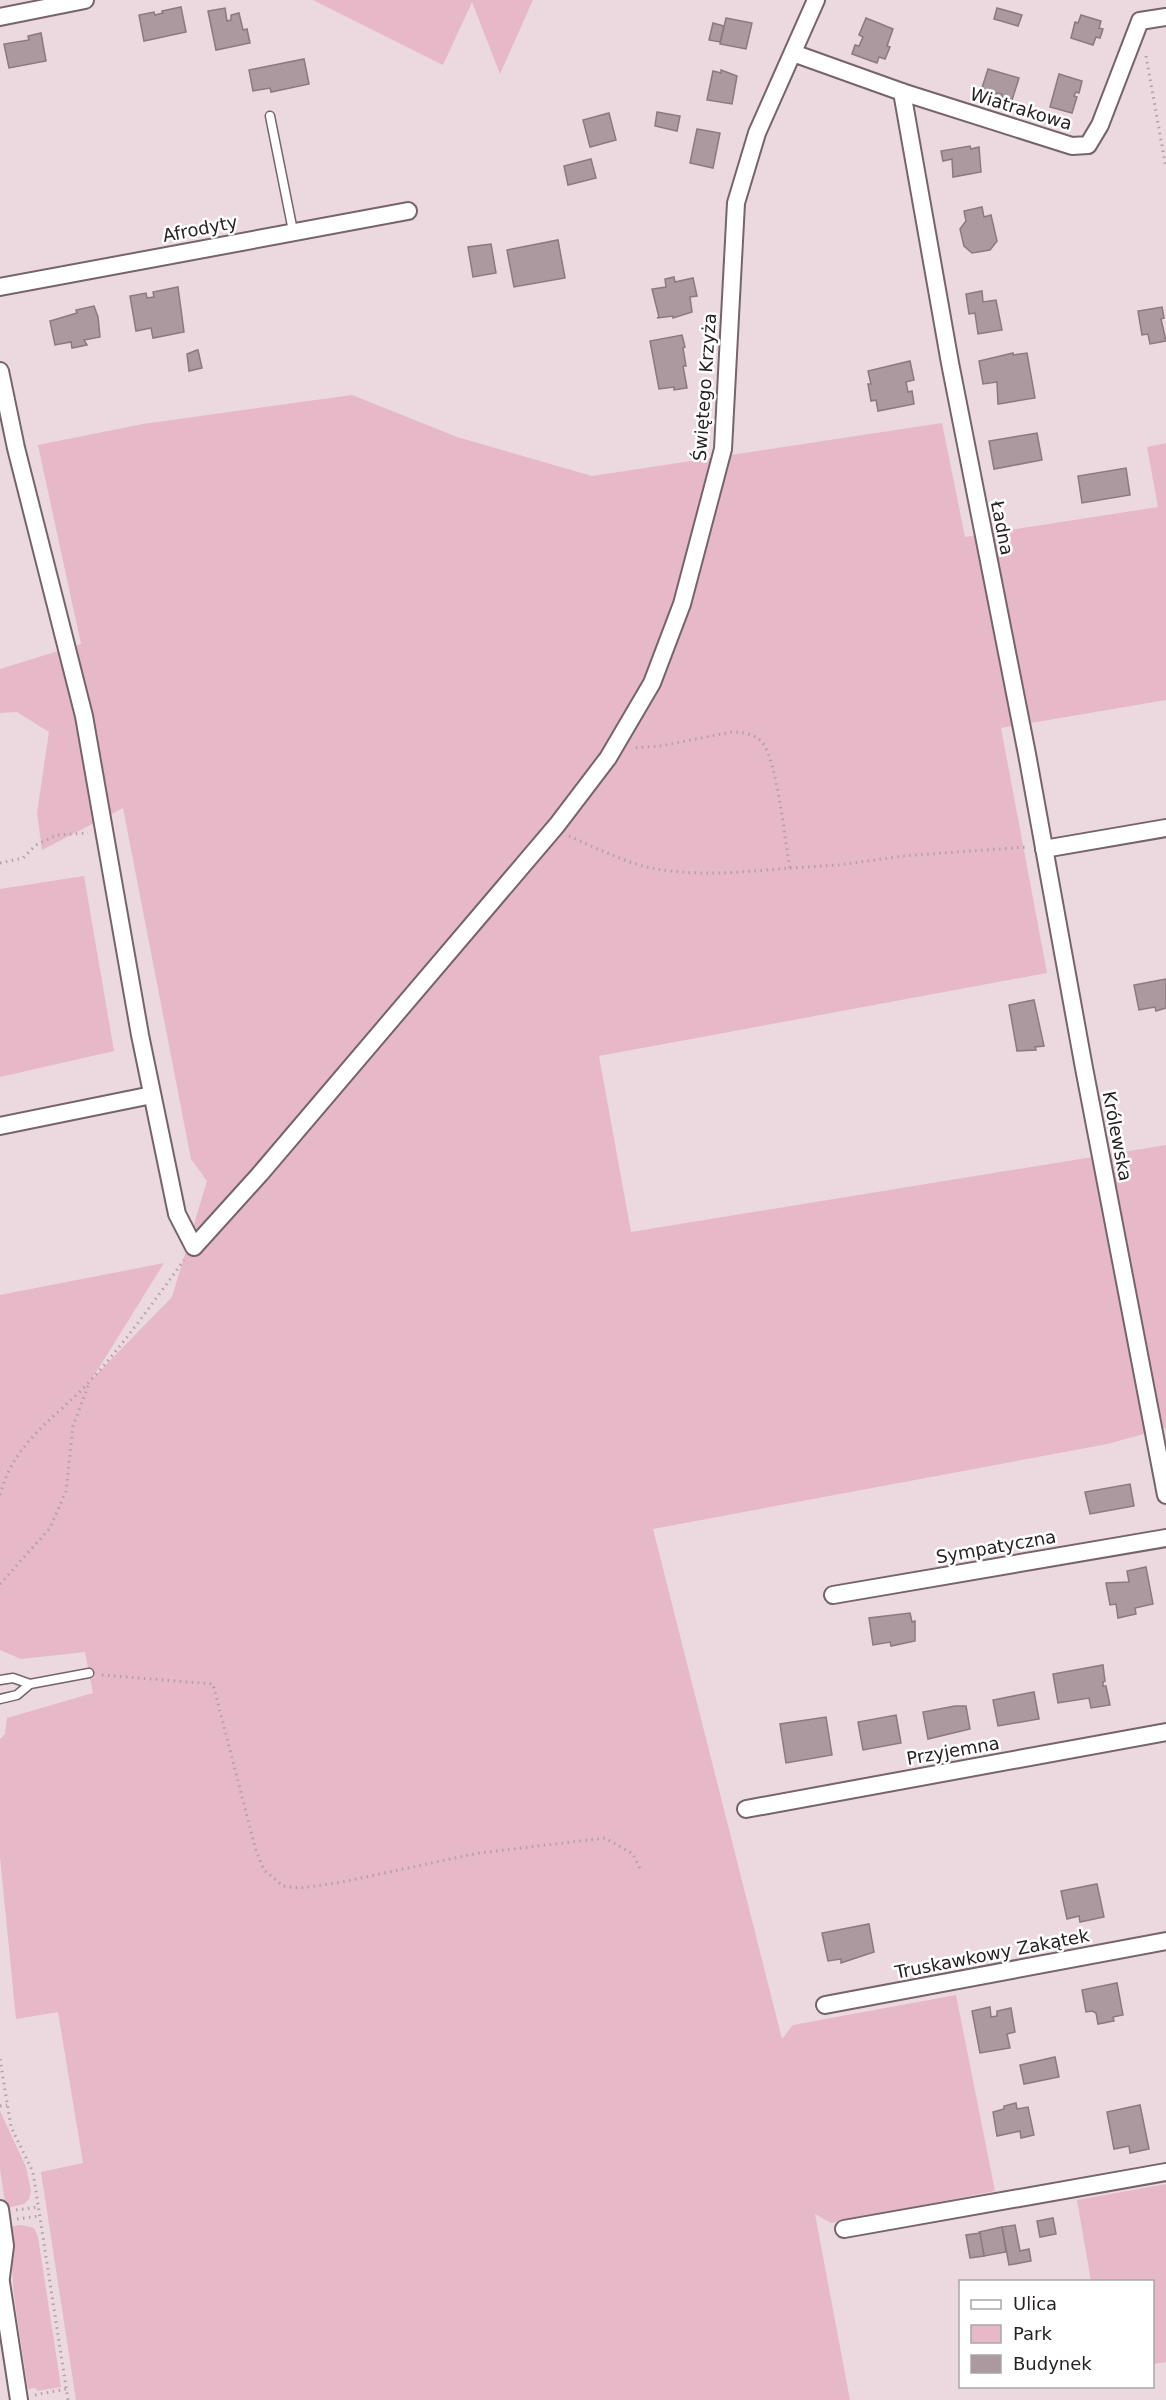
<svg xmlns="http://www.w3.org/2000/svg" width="1166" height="2400" font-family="'DejaVu Sans',sans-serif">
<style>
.green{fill:#e6b8c8}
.building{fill:#ac999f;stroke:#8a797f;stroke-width:1.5}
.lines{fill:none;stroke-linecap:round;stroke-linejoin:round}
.service-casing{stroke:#75646a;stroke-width:11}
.minor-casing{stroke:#75646a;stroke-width:20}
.path{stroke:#b1a1a7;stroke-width:3;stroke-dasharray:1.5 4.5;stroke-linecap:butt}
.service{stroke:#fff;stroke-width:8}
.minor{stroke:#fff;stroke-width:16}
.labels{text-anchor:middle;stroke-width:5;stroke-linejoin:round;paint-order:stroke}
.street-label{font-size:18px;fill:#292224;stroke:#fff}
</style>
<rect width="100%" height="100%" fill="#ecd8df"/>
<g class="green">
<polygon points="313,0 533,0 500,74 472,2 443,65"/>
<polygon points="352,395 457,437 592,476 942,423 965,537 1158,507 1147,447 1166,443 1166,700 1001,728 1047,973 599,1056 631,1232 1166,1145 1166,1428 1107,1444 653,1529 782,2039 793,2025 956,1995 995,2191 831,2223 815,2214 850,2400 76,2400 41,2172 83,2163 58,2012 16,2019 0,1857 0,1739 5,1734 7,1718 93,1693 85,1652 21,1659 0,1650 0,1295 164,1263 92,1379 172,1297 207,1181 191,1159 123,808 42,850 37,813 49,732 17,712 0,713 0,669 81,644 38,445 143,424"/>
<polygon points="84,876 114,1051 0,1077 0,889"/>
<polygon points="0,2111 26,2167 31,2191 29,2199 24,2204 6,2208 0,2169"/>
<polygon points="1166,2184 1166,2362 1153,2364 1152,2282 1091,2281 1077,2200"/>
<polygon points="21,2225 34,2228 38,2237 61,2387 37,2391 36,2388 28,2389 14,2297 9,2227"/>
</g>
<g class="building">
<polygon points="181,7 186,32 144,41 139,15 154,12 155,15 163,13 162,11"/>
<polygon points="225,8 227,21 231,20 231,15 239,13 243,30 247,29 250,43 216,50 208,11"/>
<polygon points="997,8 1022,15 1018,26 994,19"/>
<polygon points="1081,15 1101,21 1099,28 1103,29 1100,38 1096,37 1093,45 1071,38 1075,22 1078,23"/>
<polygon points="726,18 752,23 746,49 720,44"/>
<polygon points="866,18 893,29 887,46 890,47 885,59 879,57 877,63 852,54 855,45 859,46 863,37 859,35"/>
<polygon points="713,23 724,26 720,42 709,40"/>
<polygon points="41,33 46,61 9,68 4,44 29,40 28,36"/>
<polygon points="304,59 309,84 271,92 270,88 253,91 249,70"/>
<polygon points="988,69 1019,78 1012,100 1001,97 1002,94 997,93 996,95 981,91"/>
<polygon points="721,70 737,76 732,104 707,100 713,71 721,73"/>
<polygon points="1059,74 1082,81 1079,93 1076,92 1074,96 1077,97 1072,113 1050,107"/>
<polygon points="657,112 680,116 677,131 655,126"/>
<polygon points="609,113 616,140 590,147 583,120"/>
<polygon points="697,129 720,133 713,168 690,163"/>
<polygon points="970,146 971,149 979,147 981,172 953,177 952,159 943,161 941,151"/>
<polygon points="591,159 596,178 568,185 564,166"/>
<polygon points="982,207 984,217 991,215 997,241 990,250 972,253 964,246 960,229 966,221 964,211"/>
<polygon points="558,240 565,278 514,287 507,250"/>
<polygon points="491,244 496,273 473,277 468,247"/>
<polygon points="674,277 675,282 693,278 697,296 690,297 692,312 673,318 673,316 657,318 659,317 652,289 666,287 665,279"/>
<polygon points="178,287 184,332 153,338 151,328 136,331 130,296 146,293 147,298 154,297 153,292"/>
<polygon points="982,291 983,302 996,300 1002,330 978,334 975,313 969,314 966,294"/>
<polygon points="94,306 98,317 100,337 84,340 87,345 72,348 71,342 55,345 50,321 77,313 76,310"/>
<polygon points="1162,307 1164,318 1161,319 1166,341 1150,344 1148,334 1142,335 1138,311"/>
<polygon points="682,335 685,347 683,348 686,366 683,366 687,388 674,390 674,387 659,389 650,341"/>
<polygon points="197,350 198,350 202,368 189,371 187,354"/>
<polygon points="1013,353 1013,355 1027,353 1035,398 998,404 997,382 983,384 979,361"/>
<polygon points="910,361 914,380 906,382 908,392 912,391 914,404 878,411 876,400 871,401 868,384 871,384 868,371"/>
<polygon points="1037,433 1042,460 994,469 989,441"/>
<polygon points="1126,468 1130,495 1082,503 1078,476"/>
<polygon points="1166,979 1166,1008 1156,1011 1155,1007 1139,1010 1134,985"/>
<polygon points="1034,1000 1044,1046 1035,1047 1036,1050 1017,1051 1009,1005"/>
<polygon points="1130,1484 1134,1506 1090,1514 1085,1492"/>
<polygon points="1146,1567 1153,1604 1135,1608 1136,1614 1118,1618 1116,1604 1110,1605 1106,1583 1129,1582 1127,1571"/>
<polygon points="910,1613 912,1622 915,1621 915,1641 891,1646 890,1642 873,1645 869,1618"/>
<polygon points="1103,1665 1105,1681 1103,1682 1103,1686 1106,1686 1110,1705 1091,1708 1089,1698 1058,1703 1053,1674"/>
<polygon points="1034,1692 1039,1719 998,1726 993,1700"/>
<polygon points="955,1706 966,1706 970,1729 928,1739 923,1712"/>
<polygon points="896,1715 901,1743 863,1750 858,1722"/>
<polygon points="826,1717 832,1755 786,1763 780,1724"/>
<polygon points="1097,1884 1104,1917 1080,1922 1079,1916 1067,1919 1061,1891"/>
<polygon points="869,1924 874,1952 841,1963 841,1959 828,1961 822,1933"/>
<polygon points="1117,1983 1123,2015 1113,2017 1114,2021 1098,2024 1096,2013 1092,2011 1086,2012 1082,1990"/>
<polygon points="990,2007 991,2017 997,2016 997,2011 1011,2008 1015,2032 1007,2034 1010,2048 980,2053 972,2011"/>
<polygon points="1055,2057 1059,2077 1024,2084 1020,2065"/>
<polygon points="1016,2103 1017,2109 1028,2107 1034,2135 1021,2138 1020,2131 997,2136 993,2112 1004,2109 1004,2106"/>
<polygon points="1140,2105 1149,2149 1130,2153 1129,2146 1114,2149 1107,2112"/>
<polygon points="1053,2218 1056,2234 1040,2237 1037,2221"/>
<polygon points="1015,2225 1020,2251 1029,2249 1031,2261 1009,2265 1002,2227"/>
<polygon points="1002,2227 1006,2252 984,2256 979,2232"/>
<polygon points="980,2233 984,2256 970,2258 966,2235"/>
</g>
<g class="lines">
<defs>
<g id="service">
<polyline points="270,116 293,231"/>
<polyline points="0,1680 13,1678 30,1684"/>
<polyline points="0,1699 17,1695 30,1684 89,1673"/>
</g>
<g id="minor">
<polyline points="0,17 85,0"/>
<polyline points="793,53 902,92 1072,146 1088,145 1100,125 1140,21 1166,17"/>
<polyline points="902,92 950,363 1027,754 1084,1068 1166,1495"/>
<polyline points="0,287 408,211"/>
<polyline points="0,371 16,448 84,716 140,1035 177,1214 194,1247 260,1174 557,825 608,758 652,683 682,604 723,449 736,203 757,133 816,0"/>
<polyline points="1044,849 1166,828"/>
<polyline points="0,1126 152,1095"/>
<polyline points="833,1595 1166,1538"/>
<polyline points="746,1809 1166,1732"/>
<polyline points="825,2005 1166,1941"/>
<polyline points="0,2209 5,2246 1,2277"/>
<polyline points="844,2229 1166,2172"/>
<polyline points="0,2276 19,2400"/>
</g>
</defs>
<use href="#service" class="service-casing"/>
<use href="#minor" class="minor-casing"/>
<g class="path">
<polyline points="1146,56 1166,168"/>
<path d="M569 836C596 848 622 861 651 868 696 877 744 872 790 868 785 842 777 759 762 742 754 734 743 732 732 732L660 746 632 748"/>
<polyline points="0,863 23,858 36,845 57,835 88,833"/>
<polyline points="790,868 839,865 903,856 1027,847"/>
<path d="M0 1495C14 1441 55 1419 90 1381 125 1343 154 1301 184 1260"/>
<polyline points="0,1584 50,1528 66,1491 73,1426 89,1384"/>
<polyline points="102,1675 213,1684 256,1851 264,1870 283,1886 300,1888 337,1883 479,1853 605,1838 633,1854 641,1871"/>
<polyline points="0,2059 11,2127 33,2172 68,2400"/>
<polyline points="0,2106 7,2105"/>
<polyline points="16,2210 38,2207"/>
<polyline points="17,2219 39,2216"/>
<polyline points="35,2395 66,2389"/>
</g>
<use href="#service" class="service"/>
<use href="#minor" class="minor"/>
</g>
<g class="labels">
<g class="street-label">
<text transform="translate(1021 109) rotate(17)" y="6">Wiatrakowa</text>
<text transform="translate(200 229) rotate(-11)" y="6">Afrodyty</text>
<text transform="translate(705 387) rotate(-86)" y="6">Świętego Krzyża</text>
<text transform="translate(1002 528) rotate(79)" y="6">Ładna</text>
<text transform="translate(1117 1136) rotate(79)" y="6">Królewska</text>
<text transform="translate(996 1547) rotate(-10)" y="6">Sympatyczna</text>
<text transform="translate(953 1751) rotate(-10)" y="6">Przyjemna</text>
<text transform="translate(992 1954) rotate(-11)" y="6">Truskawkowy Zakątek</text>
</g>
</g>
<rect x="959" y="2280" width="195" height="108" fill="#ffffff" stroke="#a9a7a7" stroke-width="1.5"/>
<rect x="971" y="2300" width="30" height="9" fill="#ffffff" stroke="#a9a7a7" stroke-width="1.5"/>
<text x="1013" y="2310" font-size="18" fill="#292224">Ulica</text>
<rect x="971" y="2325" width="30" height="18" fill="#e6b8c8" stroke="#a9a7a7" stroke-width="1.5"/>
<text x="1013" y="2340" font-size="18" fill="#292224">Park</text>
<rect x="971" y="2355" width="30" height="18" fill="#ac999f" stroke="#a9a7a7" stroke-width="1.5"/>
<text x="1013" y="2370" font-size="18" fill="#292224">Budynek</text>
</svg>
